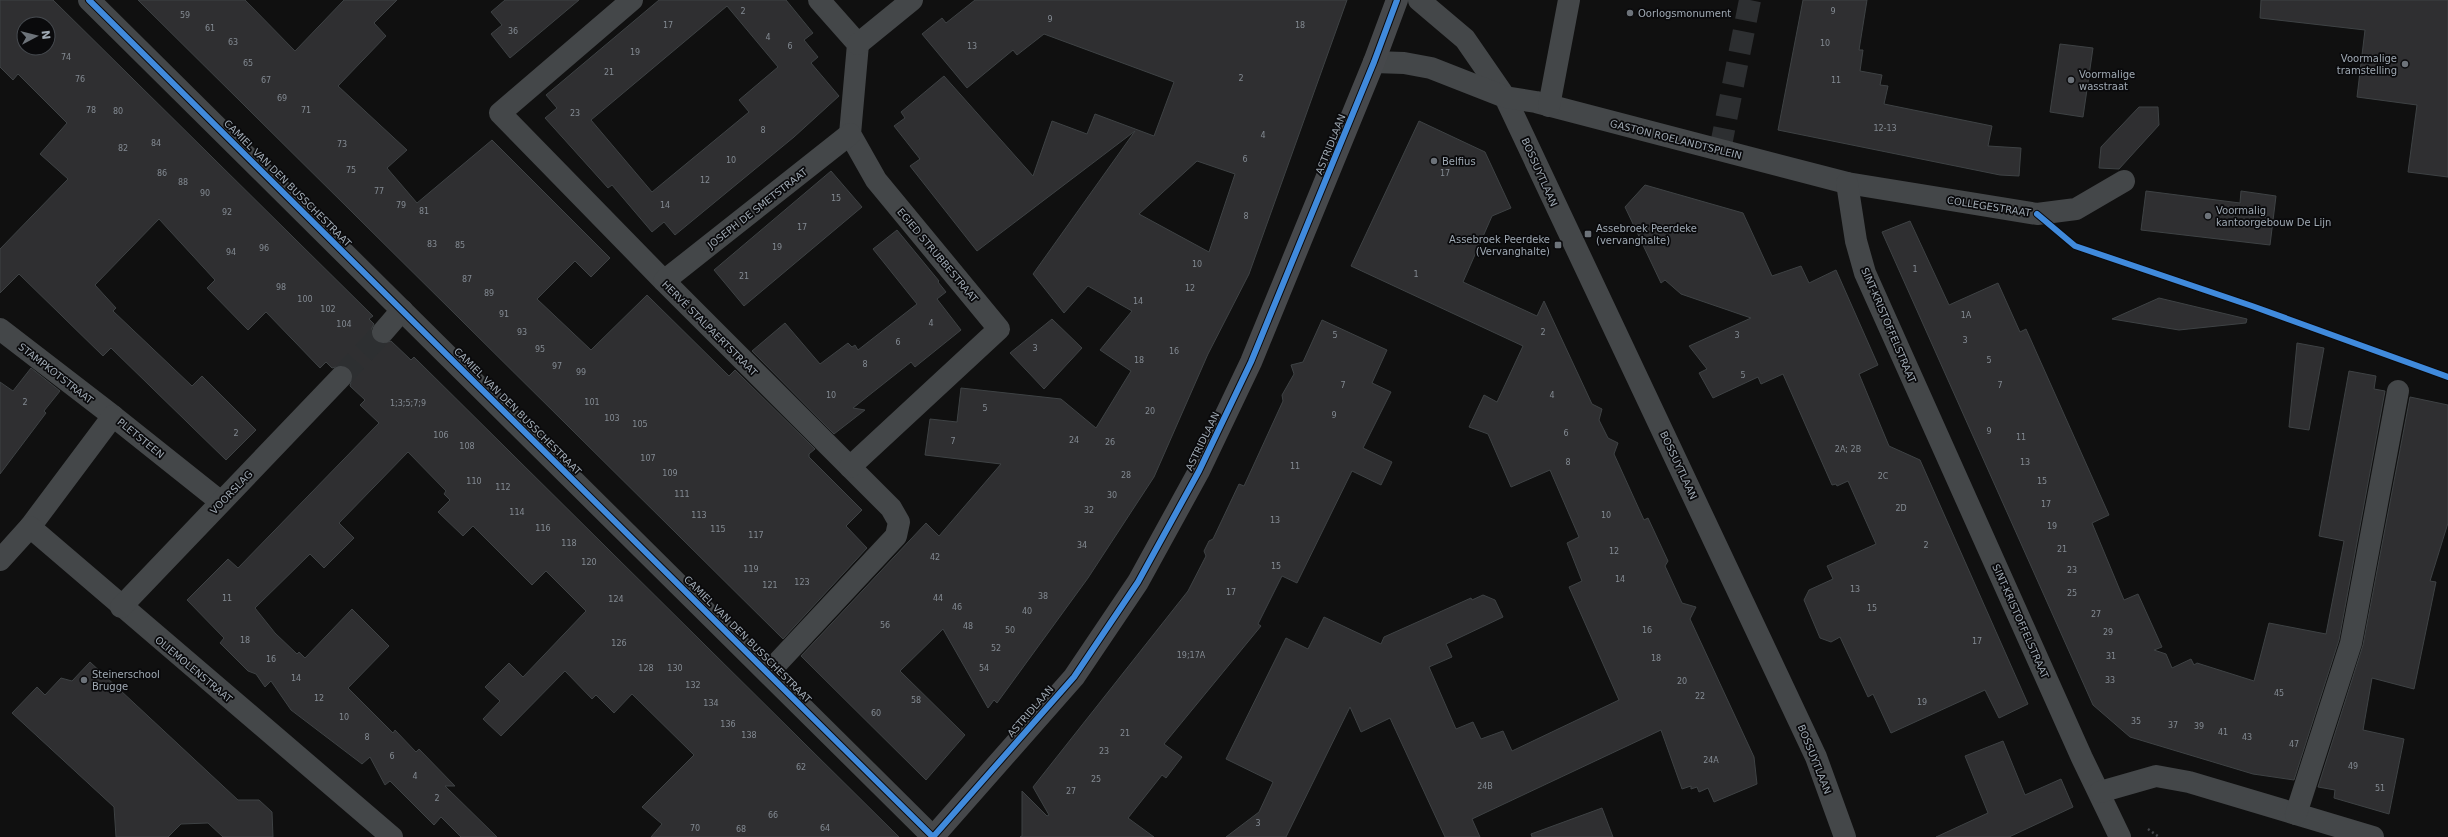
<svg xmlns="http://www.w3.org/2000/svg" width="2448" height="837" font-family="'DejaVu Sans',sans-serif">
<style>
.building{fill:#2f2f31;stroke:#3e4244;fill-rule:evenodd}
.lines{fill:none;stroke-linecap:round;stroke-linejoin:round}
.minor-tunnel{stroke:#2d2f31;stroke-width:22;stroke-dasharray:22 11;stroke-linecap:butt}
.path{stroke:#45474b;stroke-width:2.5;stroke-dasharray:2 3;stroke-linecap:butt}
.minor{stroke:#444749;stroke-width:22}
.major{stroke:#46484b;stroke-width:22}
.cycleway-casing{stroke:#0a0a0c;stroke-width:8}
.cycleway{stroke:#408adc;stroke-width:6}
.poi-dot{fill:#6d737a;stroke:#0a0a0c;stroke-width:1.5}
.labels{text-anchor:middle;stroke-width:3.5;stroke-linejoin:round;paint-order:stroke}
.number-label{font-size:8px;fill:#838a92}
.poi-label{font-size:10px;fill:#9fa9b3;stroke:#0a0a0c;text-anchor:start}
.street-label{font-size:10px;fill:#9fa9b3;stroke:#0a0a0c}
</style>
<rect width="100%" height="100%" fill="#101010"/>
<g class="building">
<path d="M0 0H53L373 316 369 319 374 324 371 330 375 341 381 344 391 341 411 360 414 357 899 837H651L662 824 642 807 694 755 632 694 614 713 596 695 592 699 565 671 501 736 483 719 500 701 485 687 509 663 523 677 586 611 546 571 532 585 473 526 463 536 438 512 450 500 444 494 446 491 408 452 339 523 354 538 324 568 310 554 255 608 275 633 297 654 299 652 305 658 352 609 389 646 348 688 393 733 395 730 416 752 419 749 455 786H445L497 837H461L441 817 434 825 390 781 385 785 370 757 362 764 291 710 271 681 265 687 256 674 248 671 220 643 224 638 187 600 228 559 238 568 379 423 360 405 365 400 350 386 353 374 349 368 344 365 332 368 326 362 320 368 266 312 248 330 207 288 215 280 159 219 95 285 116 308 113 311 192 386 202 376 256 430 226 460 111 348 103 356 19 274 0 293V249L68 179 40 154 67 123 18 74 13 80 0 67ZM24 24H48V48H24Z"/>
<polygon points="138,0 245,0 295,51 344,0 397,0 374,23 386,36 338,86 407,150 387,168 417,203 492,140 610,258 591,277 575,261 537,299 591,350 647,295 729,376 735,370 815,449 809,454 809,457 862,510 846,526 867,548 783,639"/>
<polygon points="505,0 579,0 510,58 491,34 502,25 491,12"/>
<path d="M659 0H786L813 33 804 40 818 57 811 63 839 96 794 137 675 235 664 222 652 232 612 185 608 188 545 118 557 108 546 95ZM727 6 778 67 739 100 749 112 652 192 591 120Z"/>
<path d="M975 0H1347L1249 274 1208 354 1154 477 1088 578 997 703 994 700 988 708 943 629 900 671 965 735 926 780 801 656 926 523 939 536 1001 464 925 455 930 419 957 422 961 388 1061 399 1096 428 1131 371 1100 350 1132 311 1088 286 1064 313 1033 274 1135 131 977 251 910 166 920 159 894 126 905 118 901 112 944 76 1033 176 1052 121 1087 134 1095 114 1154 136 1174 82 1044 34 1017 55 1013 50 967 88 922 34 942 18 946 23ZM1197 161 1235 174 1209 252 1139 214Z"/>
<polygon points="1803,0 1867,0 1859,50 1863,50 1860,71 1882,75 1880,85 1888,86 1884,104 1992,126 1988,146 2021,148 2019,176 2000,175 1778,130"/>
<polygon points="2261,0 2448,0 2448,177 2408,172 2417,105 2357,97 2365,30 2260,18"/>
<polygon points="2060,44 2093,48 2083,117 2050,112"/>
<polygon points="2139,107 2158,107 2159,125 2119,169 2099,168 2101,147"/>
<polygon points="1419,121 1485,152 1511,208 1492,216 1463,282 1537,316 1544,301 1592,404 1602,409 1599,420 1608,438 1618,443 1614,454 1644,520 1648,518 1668,561 1665,566 1682,603 1696,607 1690,619 1754,757 1757,784 1714,802 1708,788 1699,792 1697,787 1691,789 1691,786 1682,789 1661,730 1472,819 1480,837 1445,837 1390,718 1361,732 1350,707 1286,837 1226,837 1259,812 1273,782 1226,759 1286,638 1308,649 1324,617 1381,644 1384,637 1471,598 1472,600 1483,595 1495,600 1503,617 1446,644 1452,657 1429,667 1456,729 1473,722 1481,739 1503,731 1512,751 1619,700 1569,587 1582,581 1567,543 1579,537 1550,470 1511,487 1488,434 1469,427 1484,395 1497,402 1523,346 1351,266"/>
<polygon points="831,171 862,207 744,306 714,270"/>
<polygon points="1645,185 1743,213 1772,276 1801,266 1809,283 1836,270 1878,365 1859,374 1889,446 1920,460 2028,704 1999,718 1985,690 1891,733 1873,694 1868,697 1840,637 1831,642 1820,638 1804,600 1809,590 1833,579 1827,566 1876,544 1848,481 1837,486 1836,484 1832,485 1783,374 1761,384 1758,377 1713,398 1699,373 1707,369 1689,346 1751,318 1681,294 1665,280 1661,283 1625,207"/>
<polygon points="2146,191 2240,203 2241,191 2276,196 2270,245 2141,230"/>
<polygon points="1910,221 1949,305 1998,283 2020,332 2026,329 2109,515 2092,523 2124,600 2138,594 2162,647 2154,650 2166,654 2172,668 2191,659 2194,665 2197,663 2254,681 2269,623 2326,634 2344,541 2319,536 2349,371 2376,376 2374,389 2385,391 2339,640 2294,780 2253,774 2130,737 2093,705 1882,232"/>
<polygon points="897,230 939,281 938,282 946,292 937,299 961,330 915,367 911,362 853,408 865,410 834,434 752,351 785,323 820,364 848,343 852,347 855,345 858,350 917,304 873,249"/>
<polygon points="2159,298 2247,319 2246,323 2179,330 2112,319"/>
<polygon points="1052,319 1082,348 1044,389 1010,353"/>
<polygon points="1322,320 1387,350 1372,383 1391,392 1363,448 1392,462 1381,485 1352,471 1297,583 1282,576 1258,624 1261,626 1164,744 1182,757 1166,778 1162,775 1128,818 1154,837 1020,837 1022,836 1022,791 1047,816 1049,815 1033,787 1188,591 1206,556 1204,551 1209,541 1213,539 1239,484 1244,486 1283,401 1282,395 1294,374 1291,365 1303,362"/>
<polygon points="2297,343 2324,348 2309,430 2289,427"/>
<polygon points="31,368 60,391 44,411 46,413 0,474 0,382 13,391"/>
<polygon points="2410,397 2448,405 2448,523 2430,581 2436,582 2414,689 2372,678 2363,730 2404,739 2389,814 2334,798 2335,790 2318,787 2363,645"/>
<polygon points="90,662 238,800 259,800 272,812 273,837 223,837 208,823 181,824 168,837 116,837 114,807 12,713 37,687 45,695 61,678 72,681"/>
<polygon points="2003,741 2025,795 2061,779 2073,807 2009,837 1936,837 1988,813 1965,756"/>
<polygon points="1602,808 1613,837 1532,837 1531,834"/>
</g>
<g class="lines">
<g class="minor-tunnel">
<polyline points="1720,150 1750,0"/>
<polyline points="341,377 383,332"/>
</g>
<polyline class="path" points="2148,829 2159,837"/>
<g class="minor">
<polyline points="89,0 933,837"/>
<polyline points="632,0 500,113 664,281 891,508 899,522 896,536 768,673"/>
<polyline points="819,0 858,44 850,134 876,180 999,329 850,467"/>
<polyline points="1419,0 1465,39 1505,97 1816,757 1845,837"/>
<polyline points="858,44 912,0"/>
<polyline points="1374,62 1404,63 1431,68 1505,97 1536,102 1847,183 2037,214 2076,209 2124,181"/>
<polyline points="1549,106 1569,0"/>
<polyline points="1847,183 1856,241 1865,273 2082,758 2120,837"/>
<polyline points="664,281 850,134"/>
<polyline points="0,329 113,416"/>
<polyline points="383,332 402,310"/>
<polyline points="30,527 113,416 221,502"/>
<polyline points="0,560 30,527 392,837"/>
<polyline points="121,607 341,377"/>
<polyline points="2100,792 2156,776 2189,782 2373,837"/>
<polyline points="2296,814 2351,643 2398,391"/>
</g>
<polyline class="major" points="933,837 1074,677 1138,582 1199,471 1251,362 1374,62 1397,0"/>
<defs>
<g id="cycleway">
<polyline points="89,0 933,837 1074,677 1138,582 1199,471 1251,362 1374,62 1397,0"/>
<polyline points="2037,214 2075,246 2252,306 2448,377"/>
</g>
</defs>
<use href="#cycleway" class="cycleway-casing"/>
<use href="#cycleway" class="cycleway"/>
</g>
<g class="poi-dot">
<circle cx="1630" cy="13" r="4"/>
<circle cx="2405" cy="64" r="4"/>
<circle cx="2071" cy="80" r="4"/>
<circle cx="1434" cy="161" r="4"/>
<circle cx="2208" cy="216" r="4"/>
<rect x="1584" y="230" width="8" height="8" rx="2"/>
<rect x="1554" y="241" width="8" height="8" rx="2"/>
<circle cx="84" cy="680" r="4"/>
</g>
<g class="labels">
<g class="number-label">
<text x="743" y="14">2</text>
<text x="1833" y="14">9</text>
<text x="185" y="18">59</text>
<text x="1050" y="22">9</text>
<text x="668" y="28">17</text>
<text x="1300" y="28">18</text>
<text x="210" y="31">61</text>
<text x="513" y="34">36</text>
<text x="768" y="40">4</text>
<text x="233" y="45">63</text>
<text x="1825" y="46">10</text>
<text x="790" y="49">6</text>
<text x="972" y="49">13</text>
<text x="635" y="55">19</text>
<text x="66" y="60">74</text>
<text x="248" y="66">65</text>
<text x="609" y="75">21</text>
<text x="1241" y="81">2</text>
<text x="80" y="82">76</text>
<text x="266" y="83">67</text>
<text x="1836" y="83">11</text>
<text x="282" y="101">69</text>
<text x="91" y="113">78</text>
<text x="306" y="113">71</text>
<text x="118" y="114">80</text>
<text x="575" y="116">23</text>
<text x="1885" y="131">12-13</text>
<text x="763" y="133">8</text>
<text x="1263" y="138">4</text>
<text x="156" y="146">84</text>
<text x="342" y="147">73</text>
<text x="123" y="151">82</text>
<text x="1245" y="162">6</text>
<text x="731" y="163">10</text>
<text x="351" y="173">75</text>
<text x="162" y="176">86</text>
<text x="1445" y="176">17</text>
<text x="705" y="183">12</text>
<text x="183" y="185">88</text>
<text x="379" y="194">77</text>
<text x="205" y="196">90</text>
<text x="836" y="201">15</text>
<text x="401" y="208">79</text>
<text x="665" y="208">14</text>
<text x="424" y="214">81</text>
<text x="227" y="215">92</text>
<text x="1246" y="219">8</text>
<text x="802" y="230">17</text>
<text x="432" y="247">83</text>
<text x="460" y="248">85</text>
<text x="777" y="250">19</text>
<text x="264" y="251">96</text>
<text x="231" y="255">94</text>
<text x="1197" y="267">10</text>
<text x="1915" y="272">1</text>
<text x="1416" y="277">1</text>
<text x="744" y="279">21</text>
<text x="467" y="282">87</text>
<text x="281" y="290">98</text>
<text x="1190" y="291">12</text>
<text x="489" y="296">89</text>
<text x="305" y="302">100</text>
<text x="1138" y="304">14</text>
<text x="328" y="312">102</text>
<text x="504" y="317">91</text>
<text x="1966" y="318">1A</text>
<text x="931" y="326">4</text>
<text x="344" y="327">104</text>
<text x="522" y="335">93</text>
<text x="1543" y="335">2</text>
<text x="1335" y="338">5</text>
<text x="1737" y="338">3</text>
<text x="1965" y="343">3</text>
<text x="898" y="345">6</text>
<text x="1035" y="351">3</text>
<text x="540" y="352">95</text>
<text x="1174" y="354">16</text>
<text x="1139" y="363">18</text>
<text x="1989" y="363">5</text>
<text x="865" y="367">8</text>
<text x="557" y="369">97</text>
<text x="581" y="375">99</text>
<text x="1743" y="378">5</text>
<text x="1343" y="388">7</text>
<text x="2000" y="388">7</text>
<text x="831" y="398">10</text>
<text x="1552" y="398">4</text>
<text x="25" y="405">2</text>
<text x="592" y="405">101</text>
<text x="408" y="406">1;3;5;7;9</text>
<text x="985" y="411">5</text>
<text x="1150" y="414">20</text>
<text x="1334" y="418">9</text>
<text x="612" y="421">103</text>
<text x="640" y="427">105</text>
<text x="1989" y="434">9</text>
<text x="236" y="436">2</text>
<text x="1566" y="436">6</text>
<text x="441" y="438">106</text>
<text x="2021" y="440">11</text>
<text x="1074" y="443">24</text>
<text x="953" y="444">7</text>
<text x="1110" y="445">26</text>
<text x="467" y="449">108</text>
<text x="1848" y="452">2A; 2B</text>
<text x="648" y="461">107</text>
<text x="1568" y="465">8</text>
<text x="2025" y="465">13</text>
<text x="1295" y="469">11</text>
<text x="670" y="476">109</text>
<text x="1126" y="478">28</text>
<text x="1883" y="479">2C</text>
<text x="474" y="484">110</text>
<text x="2042" y="484">15</text>
<text x="503" y="490">112</text>
<text x="682" y="497">111</text>
<text x="1112" y="498">30</text>
<text x="2046" y="507">17</text>
<text x="1901" y="511">2D</text>
<text x="1089" y="513">32</text>
<text x="517" y="515">114</text>
<text x="699" y="518">113</text>
<text x="1606" y="518">10</text>
<text x="1275" y="523">13</text>
<text x="2052" y="529">19</text>
<text x="543" y="531">116</text>
<text x="718" y="532">115</text>
<text x="756" y="538">117</text>
<text x="569" y="546">118</text>
<text x="1082" y="548">34</text>
<text x="1926" y="548">2</text>
<text x="2062" y="552">21</text>
<text x="1614" y="554">12</text>
<text x="935" y="560">42</text>
<text x="589" y="565">120</text>
<text x="1276" y="569">15</text>
<text x="751" y="572">119</text>
<text x="2072" y="573">23</text>
<text x="1620" y="582">14</text>
<text x="802" y="585">123</text>
<text x="770" y="588">121</text>
<text x="1855" y="592">13</text>
<text x="1231" y="595">17</text>
<text x="2072" y="596">25</text>
<text x="1043" y="599">38</text>
<text x="227" y="601">11</text>
<text x="938" y="601">44</text>
<text x="616" y="602">124</text>
<text x="957" y="610">46</text>
<text x="1872" y="611">15</text>
<text x="1027" y="614">40</text>
<text x="2096" y="617">27</text>
<text x="885" y="628">56</text>
<text x="968" y="629">48</text>
<text x="1010" y="633">50</text>
<text x="1647" y="633">16</text>
<text x="2108" y="635">29</text>
<text x="245" y="643">18</text>
<text x="1977" y="644">17</text>
<text x="619" y="646">126</text>
<text x="996" y="651">52</text>
<text x="1191" y="658">19;17A</text>
<text x="2111" y="659">31</text>
<text x="1656" y="661">18</text>
<text x="271" y="662">16</text>
<text x="646" y="671">128</text>
<text x="675" y="671">130</text>
<text x="984" y="671">54</text>
<text x="296" y="681">14</text>
<text x="2110" y="683">33</text>
<text x="1682" y="684">20</text>
<text x="693" y="688">132</text>
<text x="2279" y="696">45</text>
<text x="1700" y="699">22</text>
<text x="319" y="701">12</text>
<text x="916" y="703">58</text>
<text x="1922" y="705">19</text>
<text x="711" y="706">134</text>
<text x="876" y="716">60</text>
<text x="344" y="720">10</text>
<text x="2136" y="724">35</text>
<text x="728" y="727">136</text>
<text x="2173" y="728">37</text>
<text x="2199" y="729">39</text>
<text x="2223" y="735">41</text>
<text x="1125" y="736">21</text>
<text x="749" y="738">138</text>
<text x="367" y="740">8</text>
<text x="2247" y="740">43</text>
<text x="2294" y="747">47</text>
<text x="1104" y="754">23</text>
<text x="392" y="759">6</text>
<text x="1711" y="763">24A</text>
<text x="2353" y="769">49</text>
<text x="801" y="770">62</text>
<text x="415" y="779">4</text>
<text x="1096" y="782">25</text>
<text x="1485" y="789">24B</text>
<text x="2380" y="791">51</text>
<text x="1071" y="794">27</text>
<text x="437" y="801">2</text>
<text x="773" y="818">66</text>
<text x="1258" y="826">3</text>
<text x="695" y="831">70</text>
<text x="825" y="831">64</text>
<text x="741" y="832">68</text>
</g>
<g class="poi-label">
<text x="1638" y="17">Oorlogsmonument</text>
<text x="2397" y="62" text-anchor="end">Voormalige<tspan x="2397" dy="12">tramstelling</tspan></text>
<text x="2079" y="78">Voormalige<tspan x="2079" dy="12">wasstraat</tspan></text>
<text x="1442" y="165">Belfius</text>
<text x="2216" y="214">Voormalig<tspan x="2216" dy="12">kantoorgebouw De Lijn</tspan></text>
<text x="1596" y="232">Assebroek Peerdeke<tspan x="1596" dy="12">(vervanghalte)</tspan></text>
<text x="1550" y="243" text-anchor="end">Assebroek Peerdeke<tspan x="1550" dy="12">(Vervanghalte)</tspan></text>
<text x="92" y="678">Steinerschool<tspan x="92" dy="12">Brugge</tspan></text>
</g>
<g class="street-label">
<text transform="translate(1676 139) rotate(14)" y="4">GASTON ROELANDTSPLEIN</text>
<text transform="translate(1330 144) rotate(-68)" y="4">ASTRIDLAAN</text>
<text transform="translate(1540 172) rotate(66)" y="4">BOSSUYTLAAN</text>
<text transform="translate(288 183) rotate(45)" y="4">CAMIEL VAN DEN BUSSCHESTRAAT</text>
<text transform="translate(1989 206) rotate(9)" y="4">COLLEGESTRAAT</text>
<text transform="translate(757 208) rotate(-38)" y="4">JOSEPH DE SMETSTRAAT</text>
<text transform="translate(938 255) rotate(50)" y="4">EGIED STRUBBESTRAAT</text>
<text transform="translate(1889 325) rotate(67)" y="4">SINT-KRISTOFFELSTRAAT</text>
<text transform="translate(710 328) rotate(45)" y="4">HERVÉ STALPAERTSTRAAT</text>
<text transform="translate(56 373) rotate(38)" y="4">STAMPKOTSTRAAT</text>
<text transform="translate(518 411) rotate(45)" y="4">CAMIEL VAN DEN BUSSCHESTRAAT</text>
<text transform="translate(141 438) rotate(39)" y="4">PLETSTEEN</text>
<text transform="translate(1202 441) rotate(-64)" y="4">ASTRIDLAAN</text>
<text transform="translate(1679 465) rotate(65)" y="4">BOSSUYTLAAN</text>
<text transform="translate(231 492) rotate(-46)" y="4">VOORSLAG</text>
<text transform="translate(2021 621) rotate(66)" y="4">SINT-KRISTOFFELSTRAAT</text>
<text transform="translate(748 639) rotate(45)" y="4">CAMIEL VAN DEN BUSSCHESTRAAT</text>
<text transform="translate(194 669) rotate(40)" y="4">OLIEMOLENSTRAAT</text>
<text transform="translate(1030 711) rotate(-49)" y="4">ASTRIDLAAN</text>
<text transform="translate(1815 759) rotate(68)" y="4">BOSSUYTLAAN</text>
</g>
</g>
<g transform="translate(36 36) rotate(83)"><circle r="19" fill="#0a0a0c" stroke="#464a4f"/>
<path d="M0-3L7 15L0 10L-7 15Z" fill="#6d737a"/>
<text y="-6" font-size="11" font-weight="bold" text-anchor="middle" fill="#9fa9b3">N</text>
</g>
</svg>
